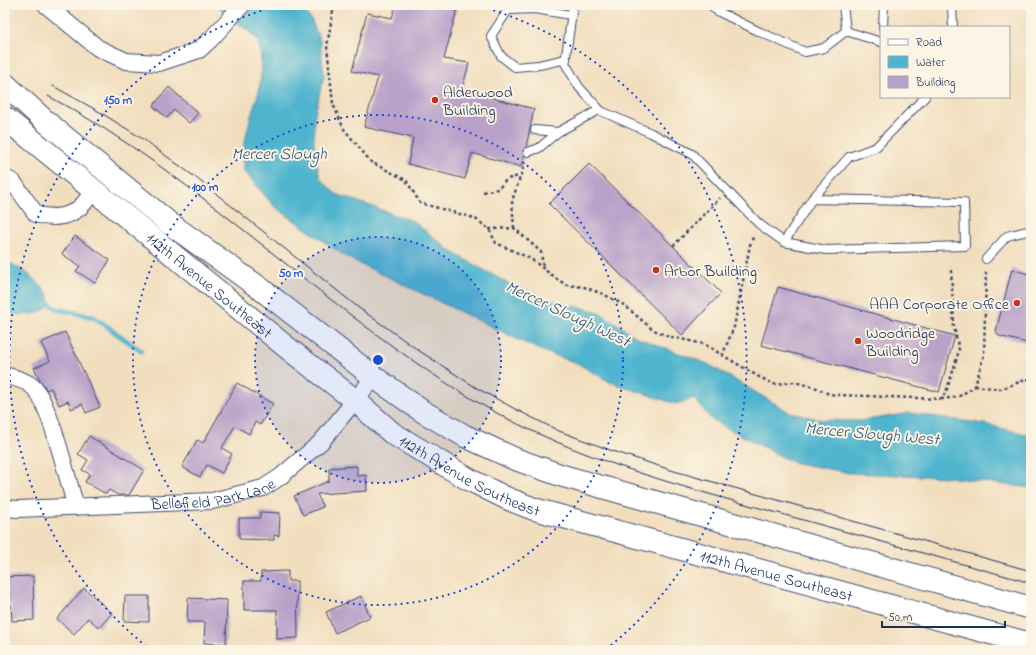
<svg xmlns="http://www.w3.org/2000/svg" width="1036" height="655" font-family="'Indie Flower',sans-serif">
<style>
.water{fill:#4fb5ce;stroke:#357296}
.lines{fill:none;stroke-linecap:round;stroke-linejoin:round}
.stream{stroke:#4fb5ce;stroke-width:5}
.building{fill:#b9a1c9}
.lane-casing{stroke:#3b496c;stroke-width:10}
.street-casing{stroke:#3b496c;stroke-width:18}
.secondary-casing{stroke:#3b496c;stroke-width:24}
.path{stroke:#3b496c;stroke-width:2.5;stroke-dasharray:3 3;stroke-linecap:butt}
.lane{stroke:#fff;stroke-width:8}
.street{stroke:#fff;stroke-width:16}
.secondary{stroke:#fff;stroke-width:22}
.tram{stroke:#1b2f5e;stroke-width:1}
.ring{fill:none;stroke:#1d4ed8;stroke-width:2;stroke-dasharray:2 4}
.poi-dot{fill:#c8321e;stroke:#fcf5e5;stroke-width:1.5}
.labels{text-anchor:middle;stroke-width:4;stroke-linejoin:round;paint-order:stroke}
.poi-label{font-size:16px;fill:#1b2f5e;stroke:#fcf5e5;text-anchor:start}
.street-label{font-size:16px;fill:#1b2f5e;stroke:#fcf5e5}
.water-label{font-size:17px;font-style:italic;fill:#2b5780;stroke:#fcf5e5}
.centre{fill:#1d4ed8;stroke:#fcf5e5;stroke-width:2}
.ring-label{font-size:12px;text-anchor:middle;font-weight:bold;fill:#1d4ed8;stroke:#fcf5e5;stroke-width:4;stroke-linejoin:round;paint-order:stroke}
</style>
<rect width="100%" height="100%" fill="#fcf5e5"/>
<filter id="ink" filterUnits="userSpaceOnUse"><feTurbulence type="fractalNoise" baseFrequency=".025" numOctaves="2"/><feDisplacementMap in="SourceGraphic" scale="8" xChannelSelector="R" yChannelSelector="G"/><feConvolveMatrix kernelMatrix="1 2 1 2 8 2 1 2 1" color-interpolation-filters="sRGB"/></filter>
<filter id="wash" filterUnits="userSpaceOnUse"><feTurbulence type="fractalNoise" baseFrequency=".012" numOctaves="4" result="noise"/><feDisplacementMap in="SourceGraphic" scale="16" xChannelSelector="R" yChannelSelector="G"/><feGaussianBlur stdDeviation="0.9" result="paint"/><feColorMatrix in="noise" values="0 0 0 0 0 0 0 0 0 0 0 0 0 0 0 0 0 1.4 0 .05"/><feComposite in="paint" operator="in"/></filter>
<g filter="url(#wash)">
<rect width="100%" height="100%" fill="#f1debe"/>
<g class="water">
<polygon points="216,5 300,5 312,21 320,41 324,75 314,118 314,151 320,178 336,194 413,221 452,252 507,283 546,299 599,312 638,338 708,364 789,412 822,420 861,421 910,413 984,424 1025,434 1031,432 1031,488 948,477 850,473 792,462 712,420 694,398 676,404 610,382 577,363 540,350 346,257 274,206 243,170 243,148 251,116 259,91 262,67 258,39"/>
<path d="M5 260 27 273 48 293 50 304C40 318 20 314 5 314Z"/>
</g>
<g class="lines">
<polyline class="stream" points="50,304 57,309 94,317 141,351"/>
</g>
<g id="blocks">
<g class="building">
<polygon points="396,5 458,5 444,59 469,63 462,90 534,109 526,147 523,151 524,155 521,167 472,153 465,179 408,164 413,138 364,127 378,77 352,71 367,13 392,18"/>
<polygon points="169,87 198,113 189,123 174,110 167,118 153,106"/>
<polygon points="589,164 721,293 682,335 549,204"/>
<polygon points="75,236 110,260 95,283 76,271 80,266 62,254"/>
<polygon points="1012,269 1031,275 1031,344 999,336 996,331"/>
<polygon points="778,287 955,336 939,392 761,345"/>
<polygon points="65,332 100,407 86,413 82,404 71,409 68,401 59,405 51,388 47,390 40,380 34,368 50,361 41,343"/>
<polygon points="237,383 273,404 260,425 255,422 249,434 235,426 222,448 232,454 222,473 207,465 200,477 182,467 197,440 203,443"/>
<polygon points="89,436 144,470 129,495 118,495 109,490 106,494 85,482 90,474 82,470 88,460 78,454"/>
<polygon points="357,466 357,476 366,475 367,491 317,494 323,507 303,515 294,496 329,481 329,468"/>
<polygon points="260,512 280,513 279,536 274,535 274,540 239,539 239,518 260,518"/>
<polygon points="288,571 288,581 297,581 298,638 277,639 277,610 244,610 244,581 261,581 261,572"/>
<polygon points="33,576 34,620 12,621 11,604 5,604 5,577"/>
<polygon points="84,588 112,613 99,628 88,618 74,634 57,619"/>
<polygon points="125,596 149,596 149,622 124,621"/>
<polygon points="361,596 370,617 335,633 326,612"/>
<polygon points="188,598 227,600 226,644 204,643 205,622 187,622"/>
</g>
</g>
</g>
<g filter="url(#ink)">
<use href="#blocks" fill-opacity="0" stroke="#3b496c" stroke-width="1"/>
<g class="lines">
<defs>
<g id="lane">
<polyline points="573,5 565,63 579,87 601,111 651,133 692,154 759,224 784,242 826,250 965,246 964,202 812,199 784,242"/>
<polyline points="711,5 717,11 760,32 805,52 824,48 846,31"/>
<polyline points="843,5 846,31 881,42"/>
<polyline points="952,5 953,27"/>
<polyline points="883,27 884,5"/>
<polyline points="566,59 539,65 515,67 501,56 491,36 508,10 535,9 571,15"/>
<polyline points="535,130 558,132"/>
<polyline points="528,152 539,148 558,132 599,110"/>
<polyline points="812,199 849,157 876,147 925,97"/>
<polyline points="986,259 1007,236 1031,230"/>
</g>
<g id="street">
<polyline points="46,5 98,48 126,61 159,63 199,50 211,39 242,5"/>
<path d="M5 178 13 182 36 214C62 222 82 213 93 189"/>
<path d="M5 375C14 378 26 380 33 387 50 402 68 482 76 507"/>
<path id="s1" d="M5 508 18 509 212 501 263 488 280 477 321 442 374 377"/>
</g>
<g id="secondary">
<polyline points="5,84 44,120 169,223 261,289 374,377 422,411 465,436 515,459 563,476 1031,608"/>
<path id="s2" d="M5 118 290 350 356 401 392 433 468 479 506 498 534 509 1031 644"/>
</g>
</defs>
<use href="#lane" class="lane-casing"/>
<use href="#street" class="street-casing"/>
<use href="#secondary" class="secondary-casing"/>
<g class="path">
<polyline points="334,5 327,46 333,104 344,129 371,162 406,180 420,203 474,218 489,229 496,243 531,259 558,280 567,285 584,287 603,294 624,305 652,329 667,336 704,344 759,377 774,384 795,382 817,388 829,394 839,395 941,399 946,392 954,368 959,350 954,327 951,270"/>
<polyline points="483,192 498,189 507,179 519,176"/>
<polyline points="514,228 512,201 525,163"/>
<polyline points="489,229 514,228 541,252 543,268"/>
<polyline points="673,246 720,198"/>
<polyline points="722,356 734,327 750,245 754,235"/>
<polyline points="975,386 1001,389 1027,379 1031,381"/>
<polyline points="941,399 958,397 975,386 984,355 986,270"/>
</g>
<use href="#lane" class="lane"/>
<use href="#street" class="street"/>
<use href="#secondary" class="secondary"/>
<g class="tram">
<polyline points="53,86 98,111 143,139 195,177 359,308 418,350 475,387 515,409 559,431 610,450 674,471 1031,571"/>
<path d="M48 96C206 179 329 317 484 406 575 458 678 486 778 513 862 536 947 560 1031 583"/>
</g>
</g>
</g>
<circle cx="378" cy="360" r="123" fill="#1d4ed8" fill-opacity=".12"/>
<g class="ring">
<circle cx="378" cy="360" r="123"/>
<circle cx="378" cy="360" r="245"/>
<path d="M151 650A368 368 0 0 1 280 5M476 5A368 368 0 0 1 605 650"/>
</g>
<g class="poi-dot">
<circle cx="435" cy="100" r="4"/>
<circle cx="656" cy="270" r="4"/>
<circle cx="1017" cy="303" r="4"/>
<circle cx="858" cy="341" r="4"/>
</g>
<g class="labels">
<g class="poi-label">
<text x="443" y="97">Alderwood<tspan x="443" dy="18">Building</tspan></text>
<text x="664" y="276">Arbor Building</text>
<text x="1009" y="309" text-anchor="end">AAA Corporate Office</text>
<text x="866" y="338">Woodridge<tspan x="866" dy="18">Building</tspan></text>
</g>
<g class="street-label">
<text dy="6" stroke="none"><textPath href="#s2" startOffset="264">112th Avenue Southeast</textPath></text>
<text dy="6" stroke="none"><textPath href="#s2" startOffset="588">112th Avenue Southeast</textPath></text>
<text dy="6" stroke="none"><textPath href="#s1" startOffset="209">Bellefield Park Lane</textPath></text>
<text dy="6" stroke="none"><textPath href="#s2" startOffset="912">112th Avenue Southeast</textPath></text>
</g>
<g class="water-label">
<text x="279" y="159">Mercer Slough</text>
<text transform="translate(568 313) rotate(25)" y="6">Mercer Slough West</text>
<text transform="translate(872 433) rotate(5)" y="6">Mercer Slough West</text>
</g>
</g>
<circle cx="378" cy="360" r="6" class="centre"/>
<g class="ring-label">
<text x="118" y="104">150 m</text>
<text x="205" y="191">100 m</text>
<text x="291" y="277">50 m</text>
</g>
<rect width="1036" height="655" fill="none" stroke="#fcf5e5" stroke-width="20"/>
<rect x="880" y="26" width="130" height="72" fill="#fcf5e5" stroke="#a2a6af"/>
<rect x="888" y="39" width="20" height="6" fill="#ffffff" stroke="#a2a6af"/>
<text x="916" y="46" font-size="12" fill="#1b2f5e">Road</text>
<rect x="888" y="56" width="20" height="12" fill="#4fb5ce" stroke="#a2a6af"/>
<text x="916" y="66" font-size="12" fill="#1b2f5e">Water</text>
<rect x="888" y="76" width="20" height="12" fill="#b9a1c9" stroke="#a2a6af"/>
<text x="916" y="86" font-size="12" fill="#1b2f5e">Building</text>
<path d="M882 621v6h123v-6" fill="none" stroke="#1b2f5e" stroke-width="2"/>
<text x="888" y="621" font-size="12" fill="#1b2f5e" stroke="#fcf5e5" stroke-width="3" paint-order="stroke">50 m</text>
</svg>
